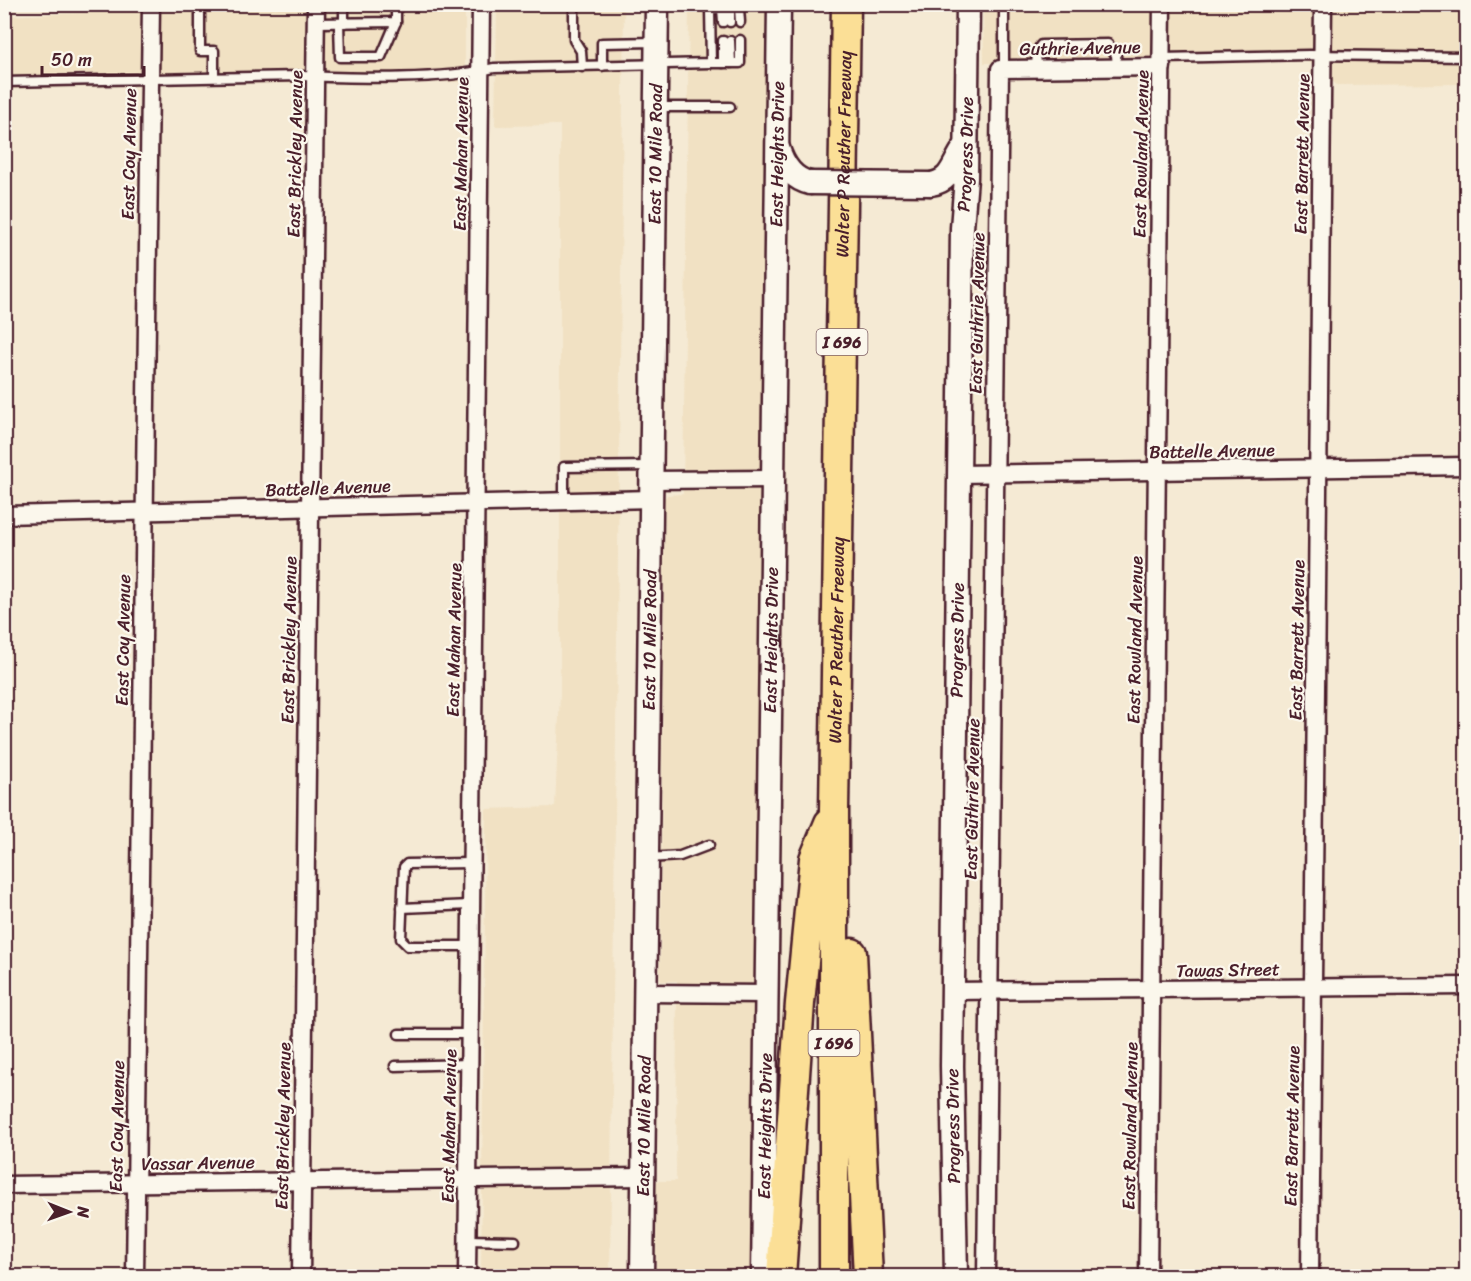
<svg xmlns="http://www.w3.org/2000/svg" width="1471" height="1281" font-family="Sriracha,sans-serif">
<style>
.built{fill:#f1e1c3}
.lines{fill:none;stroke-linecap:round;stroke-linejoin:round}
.lane-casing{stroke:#4a1f2b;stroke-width:13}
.street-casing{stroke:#4a1f2b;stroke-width:21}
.secondary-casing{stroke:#4a1f2b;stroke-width:27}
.highway-casing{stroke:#4a1f2b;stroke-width:33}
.lane{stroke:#fbf7ec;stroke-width:8}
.street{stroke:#fbf7ec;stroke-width:16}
.secondary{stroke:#fbf7ec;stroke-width:22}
.highway{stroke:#fbdf96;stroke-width:28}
.secondary-bridge-casing{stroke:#4a1f2b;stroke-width:27;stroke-linecap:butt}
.secondary-bridge{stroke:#fbf7ec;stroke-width:22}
.labels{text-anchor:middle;stroke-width:4.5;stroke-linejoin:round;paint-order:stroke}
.shield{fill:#fbf7ec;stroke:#7f6065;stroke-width:1.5}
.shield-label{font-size:16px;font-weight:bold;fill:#4a1f2b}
.street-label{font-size:18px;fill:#4a1f2b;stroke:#fbf7ec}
</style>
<rect width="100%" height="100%" fill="#f5ead4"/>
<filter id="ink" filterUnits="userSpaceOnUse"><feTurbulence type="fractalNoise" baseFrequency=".0167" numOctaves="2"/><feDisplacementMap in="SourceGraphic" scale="12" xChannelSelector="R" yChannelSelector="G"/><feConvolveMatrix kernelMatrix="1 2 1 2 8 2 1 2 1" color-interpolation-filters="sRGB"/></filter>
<g filter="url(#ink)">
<g class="built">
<polygon points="465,5 465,82 161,84 5,89 4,16 164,10"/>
<polygon points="497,5 624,5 610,1276 481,1276 486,809 555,807 560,694 560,125 495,126"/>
<polygon points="689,5 770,5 755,1276 656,1276 657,1181 676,1181 677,981 661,981 660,976 665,498 667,495 683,494"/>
<polygon points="983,5 1466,5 1466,84 1337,85 1307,61 984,63"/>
</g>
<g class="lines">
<defs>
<g id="lane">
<polyline points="200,4 200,51 214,51 214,77"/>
<polyline points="344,4 344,23"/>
<polyline points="574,4 574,40 581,51 582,67"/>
<polyline points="722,8 723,22"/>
<polyline points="1004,10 1004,69"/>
<polyline points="730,22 730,8 739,8 740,22"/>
<polyline points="316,23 396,22 396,4"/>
<polyline points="339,23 340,57 381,57 396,22"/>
<polyline points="723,41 723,63"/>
<polyline points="730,41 731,63"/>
<polyline points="1162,58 1309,55 1466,57"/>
<polyline points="711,63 740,63 740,40"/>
<polyline points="602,66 602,43 656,42"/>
<polyline points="1036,68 1037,51 1041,45 1108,44 1116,55 1117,67"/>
<path d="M4 82 302 76C361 78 436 81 494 68L711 63 710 9 730 8V4"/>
<polyline points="657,107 730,107"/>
<polyline points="564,501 564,467 652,466"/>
<polyline points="648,858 680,856 709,845"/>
<polyline points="402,908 470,905"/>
<polyline points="469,946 408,946 401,939 404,867 407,864 470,863"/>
<polyline points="399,1034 470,1034"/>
<polyline points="395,1066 469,1064"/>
<polyline points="467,1240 515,1241"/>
</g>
<g id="street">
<polyline points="959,474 1466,466"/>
<polyline points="652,480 773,479"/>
<polyline points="4,515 652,499"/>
<polyline points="953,991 1466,986"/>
<polyline points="645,993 767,994"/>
<polyline points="4,1185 643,1177"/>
<polyline points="135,1276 151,4"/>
<polyline points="301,1276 316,4"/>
<polyline points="467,1276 481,4"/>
<polyline points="986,1276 1000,69 1162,67"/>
<polyline points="1148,1276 1162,4"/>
<polyline points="1310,1276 1323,4"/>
</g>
<g id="secondary">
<path d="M778 148C783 164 792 179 810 183"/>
<path d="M931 184C952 181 953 163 964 148"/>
<path id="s1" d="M642 1276 657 4"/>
<path id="s2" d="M763 1276 779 4"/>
<path id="s3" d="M956 1276 952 1066 962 228 966 178 968 4"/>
</g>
<g id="highway">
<polyline points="852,953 868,1276"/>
<polyline points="781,1276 800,1003 814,859 829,823"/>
<path id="s4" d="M834 1276V810L846 4"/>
</g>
</defs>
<use href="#lane" class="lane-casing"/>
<use href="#street" class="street-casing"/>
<use href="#secondary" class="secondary-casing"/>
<use href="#highway" class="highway-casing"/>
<use href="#lane" class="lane"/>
<use href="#street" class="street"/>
<use href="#secondary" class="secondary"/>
<use href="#highway" class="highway"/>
<defs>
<polyline id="secondary-bridge" points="810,183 931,184"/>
</defs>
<use href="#secondary-bridge" class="secondary-bridge-casing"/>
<use href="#secondary-bridge" class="secondary-bridge"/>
</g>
</g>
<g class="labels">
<g class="shield">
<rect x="816.5" y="329" width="51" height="26" rx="4.5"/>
<rect x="808.5" y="1030" width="51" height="26" rx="4.5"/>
</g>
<g class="shield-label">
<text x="842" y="348">I 696</text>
<text x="834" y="1049">I 696</text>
</g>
<g class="street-label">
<text transform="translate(1080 48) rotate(-1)" y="6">Guthrie Avenue</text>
<text transform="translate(129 154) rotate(-89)" y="6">East Coy Avenue</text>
<text transform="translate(295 154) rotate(-89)" y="6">East Brickley Avenue</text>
<text transform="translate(461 154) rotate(-89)" y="6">East Mahan Avenue</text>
<text transform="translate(1141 154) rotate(-89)" y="6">East Rowland Avenue</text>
<text transform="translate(1302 154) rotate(-89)" y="6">East Barrett Avenue</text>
<text dy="6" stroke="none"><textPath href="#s1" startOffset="1122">East 10 Mile Road</textPath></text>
<text dy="6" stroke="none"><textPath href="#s2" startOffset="1122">East Heights Drive</textPath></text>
<text dy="6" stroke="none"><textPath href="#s4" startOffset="1122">Walter P Reuther Freeway</textPath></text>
<text dy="6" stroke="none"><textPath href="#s3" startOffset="1122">Progress Drive</textPath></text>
<text transform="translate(977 313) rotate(-89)" y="6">East Guthrie Avenue</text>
<text transform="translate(1212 451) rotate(-1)" y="6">Battelle Avenue</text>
<text transform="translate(328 488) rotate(-2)" y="6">Battelle Avenue</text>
<text transform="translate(123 640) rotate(-89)" y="6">East Coy Avenue</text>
<text transform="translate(289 640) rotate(-89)" y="6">East Brickley Avenue</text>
<text transform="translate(454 640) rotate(-89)" y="6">East Mahan Avenue</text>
<text dy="6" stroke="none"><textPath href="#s4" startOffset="636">Walter P Reuther Freeway</textPath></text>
<text dy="6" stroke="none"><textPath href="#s3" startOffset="636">Progress Drive</textPath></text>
<text transform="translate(1135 640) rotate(-89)" y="6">East Rowland Avenue</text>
<text transform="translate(1297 640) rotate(-89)" y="6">East Barrett Avenue</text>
<text dy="6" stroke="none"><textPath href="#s1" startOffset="636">East 10 Mile Road</textPath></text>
<text dy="6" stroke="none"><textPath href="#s2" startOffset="636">East Heights Drive</textPath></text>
<text transform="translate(972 799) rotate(-89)" y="6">East Guthrie Avenue</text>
<text transform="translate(1228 970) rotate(-1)" y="6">Tawas Street</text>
<text transform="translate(117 1126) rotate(-89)" y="6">East Coy Avenue</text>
<text transform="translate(283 1126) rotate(-89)" y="6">East Brickley Avenue</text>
<text transform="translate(449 1126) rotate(-89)" y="6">East Mahan Avenue</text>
<text dy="6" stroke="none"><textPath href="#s1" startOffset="150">East 10 Mile Road</textPath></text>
<text dy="6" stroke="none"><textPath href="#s2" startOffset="150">East Heights Drive</textPath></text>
<text transform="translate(953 1126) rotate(-91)" y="6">Progress Drive</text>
<text transform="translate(1130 1126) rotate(-89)" y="6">East Rowland Avenue</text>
<text transform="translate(1292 1126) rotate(-89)" y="6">East Barrett Avenue</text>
<text transform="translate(198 1163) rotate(-1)" y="6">Vassar Avenue</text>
</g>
</g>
<rect width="1471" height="1281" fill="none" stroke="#fbf7ec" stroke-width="24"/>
<rect x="12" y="12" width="1447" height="1257" fill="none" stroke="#4a1f2b" stroke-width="2" filter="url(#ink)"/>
<g transform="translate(69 1212) rotate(91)" stroke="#fbf7ec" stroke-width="4.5" paint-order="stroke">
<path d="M0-4.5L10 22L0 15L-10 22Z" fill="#4a1f2b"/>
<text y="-9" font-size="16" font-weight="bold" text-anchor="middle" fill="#4a1f2b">N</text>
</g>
<path d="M42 66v9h102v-9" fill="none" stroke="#4a1f2b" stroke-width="3"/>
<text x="51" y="66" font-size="18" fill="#4a1f2b" stroke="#fbf7ec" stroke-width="4.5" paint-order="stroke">50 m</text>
</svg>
